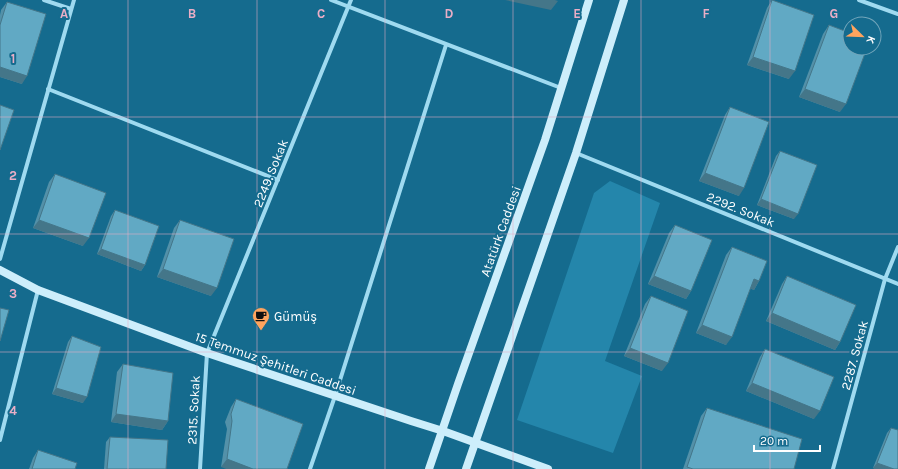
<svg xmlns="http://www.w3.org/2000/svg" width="898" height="469" font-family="Karla,sans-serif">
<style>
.green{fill:#2486ab}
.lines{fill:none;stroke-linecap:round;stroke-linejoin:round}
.minor{stroke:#9fdaf0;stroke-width:4}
.secondary{stroke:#cdeefb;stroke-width:8}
.wall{fill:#5391a9}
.shaded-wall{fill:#447689}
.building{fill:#61a9c4;stroke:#447689}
.grid{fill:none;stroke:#eaaec6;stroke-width:1;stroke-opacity:0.55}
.labels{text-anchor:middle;stroke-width:4;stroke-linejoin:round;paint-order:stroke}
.street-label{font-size:13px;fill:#fff;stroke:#156b8e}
.poi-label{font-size:13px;fill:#fff;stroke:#156b8e;text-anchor:start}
.grid-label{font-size:13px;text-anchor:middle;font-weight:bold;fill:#eaaec6;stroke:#156b8e;stroke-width:4;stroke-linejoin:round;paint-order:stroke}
</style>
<rect width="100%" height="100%" fill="#156b8e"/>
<polygon class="green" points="610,181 660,203 605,361 642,376 613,453 517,420 594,193"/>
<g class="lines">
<g class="minor">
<polyline points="44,0 71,9"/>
<polyline points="331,0 561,88"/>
<polyline points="859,0 898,14"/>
<polyline points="48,89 278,180"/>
<polyline points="576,153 898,284"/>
<polyline points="0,259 74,0"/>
<polyline points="0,440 38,290"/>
<polyline points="200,469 207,353 351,0"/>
<polyline points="310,469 335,396 446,45"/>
<polyline points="833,469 885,279 898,247"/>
</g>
<g class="secondary">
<polyline points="0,270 38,290 207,353 411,421 443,431 548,469"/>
<polyline points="429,469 458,384 545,140 589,0"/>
<polyline points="466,469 576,153 624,0"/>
</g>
</g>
<g class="wall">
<polygon points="772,0 789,79 747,65 767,8"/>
<polygon points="7,2 22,84 0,77 0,15 1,10"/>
<polygon points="829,25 840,112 799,97 823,34"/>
<polygon points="730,107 739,196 699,181 725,115"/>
<polygon points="780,151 794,219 757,205 776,156"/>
<polygon points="55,174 83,246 33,228 49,182"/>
<polygon points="115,210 145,265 141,271 97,254 111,216"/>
<polygon points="180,220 211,296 157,277 174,228"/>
<polygon points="675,225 691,291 686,299 648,284 669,233"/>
<polygon points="732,247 759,281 754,290 750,288 726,345 696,333 726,255"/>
<polygon points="787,276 840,342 835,350 766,321 782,284"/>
<polygon points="651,296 662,371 624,356 645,304"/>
<polygon points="72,336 83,403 52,394 68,342"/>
<polygon points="765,349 814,419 746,391 760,357"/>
<polygon points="123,364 168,421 162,430 111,422 117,372"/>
<polygon points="236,399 303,424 221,467 227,429 225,422 231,407"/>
<polygon points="707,408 794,469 683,469 701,416"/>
<polygon points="891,428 898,469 873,468 887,433"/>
<polygon points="110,437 166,469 104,469 106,442"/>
<polygon points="38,450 75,469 29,469 33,458"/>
</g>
<g class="shaded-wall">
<polygon points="505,0 555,0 558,1 551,10"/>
<polygon points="753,57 795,71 789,79 747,65"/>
<polygon points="0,67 27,76 22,84 0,77"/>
<polygon points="805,89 846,104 840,112 799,97"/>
<polygon points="705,173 744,188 739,196 699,181"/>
<polygon points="761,199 798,214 794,219 757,205"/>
<polygon points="39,220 89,238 83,246 33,228"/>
<polygon points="101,249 145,265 141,271 97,254"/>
<polygon points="163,269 217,288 211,296 157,277"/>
<polygon points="654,276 691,291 686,299 648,284"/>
<polygon points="754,279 759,281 754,290 748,288"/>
<polygon points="772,313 840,342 835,350 766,321"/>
<polygon points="702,325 732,337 726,345 696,333"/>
<polygon points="630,348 668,363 662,371 624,356"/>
<polygon points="752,383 820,411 814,419 746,391"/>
<polygon points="56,388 87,397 83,403 52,394"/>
<polygon points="116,414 168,421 162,430 111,422"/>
<polygon points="227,459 253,469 226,469 221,467"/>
<polygon points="877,463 894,469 874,469 873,468"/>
</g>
<g class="building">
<polygon points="772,0 814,15 795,71 753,57"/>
<polygon points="7,2 46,14 27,76 0,67 0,25"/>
<polygon points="829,25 850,33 850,48 867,48 846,104 805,89"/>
<polygon points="0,105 14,110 0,150"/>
<polygon points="730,107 769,122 744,188 705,173"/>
<polygon points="780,151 817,165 798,214 761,199"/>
<polygon points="55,174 106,193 89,238 39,220"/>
<polygon points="115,210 159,226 145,265 101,249"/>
<polygon points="180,220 234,239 217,288 163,269"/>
<polygon points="675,225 712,240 691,291 654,276"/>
<polygon points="732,247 767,261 759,281 754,279 732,337 702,325"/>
<polygon points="787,276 856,305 840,342 772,313"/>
<polygon points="651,296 688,311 668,363 630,348"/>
<polygon points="0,308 9,310 0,341"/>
<polygon points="72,336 101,347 87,397 56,388"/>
<polygon points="765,349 834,377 820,411 752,383"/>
<polygon points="123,364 173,373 168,421 116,414"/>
<polygon points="236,399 303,424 287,469 253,469 227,459 232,421 231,414"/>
<polygon points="707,408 802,439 794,469 693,469 687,467"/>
<polygon points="891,428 898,430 898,469 894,469 877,463"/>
<polygon points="110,437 168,440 166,469 107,469"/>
<polygon points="38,450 77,463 75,469 32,469"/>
</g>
<path class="grid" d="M128 0V469M257 0V469M385 0V469M513 0V469M641 0V469M770 0V469M0 117H898M0 234H898M0 352H898"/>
<defs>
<symbol id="cafe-pin" viewBox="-11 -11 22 30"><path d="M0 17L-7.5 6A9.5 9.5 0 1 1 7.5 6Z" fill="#ffa45e" stroke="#156b8e"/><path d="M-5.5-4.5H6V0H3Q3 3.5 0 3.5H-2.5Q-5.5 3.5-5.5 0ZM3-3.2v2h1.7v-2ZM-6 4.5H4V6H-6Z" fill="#111"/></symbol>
</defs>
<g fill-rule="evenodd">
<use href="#cafe-pin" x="251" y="306" width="20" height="27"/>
</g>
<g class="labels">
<g class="street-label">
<text transform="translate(270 173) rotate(-68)" y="5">2249. Sokak</text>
<text transform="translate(741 209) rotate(22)" y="5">2292. Sokak</text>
<text transform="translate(500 231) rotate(-70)" y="5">Atatürk Caddesi</text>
<text transform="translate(854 355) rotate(-75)" y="5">2287. Sokak</text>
<text transform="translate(276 363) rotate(19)" y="5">15 Temmuz Şehitleri Caddesi</text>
<text transform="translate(193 410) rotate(-87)" y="5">2315. Sokak</text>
</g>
<g class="poi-label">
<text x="274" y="321">Gümüş</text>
</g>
</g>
<g class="grid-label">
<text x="64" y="18">A</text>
<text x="192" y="18">B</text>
<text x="321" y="18">C</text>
<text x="449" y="18">D</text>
<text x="577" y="18">E</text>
<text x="706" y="18">F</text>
<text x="834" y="18">G</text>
<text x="13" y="63">1</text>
<text x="13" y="180">2</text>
<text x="13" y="298">3</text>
<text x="13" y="415">4</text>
</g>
<g transform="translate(862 36) rotate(113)"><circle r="19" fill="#156b8e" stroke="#73a6bb"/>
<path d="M0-3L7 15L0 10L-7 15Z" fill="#ffa45e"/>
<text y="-6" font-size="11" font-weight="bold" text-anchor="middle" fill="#ffffff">K</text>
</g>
<path d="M754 445v6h66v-6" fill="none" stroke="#ffffff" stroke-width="2"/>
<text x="760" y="445" font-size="12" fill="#ffffff" stroke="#156b8e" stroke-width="3" paint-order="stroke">20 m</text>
</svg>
